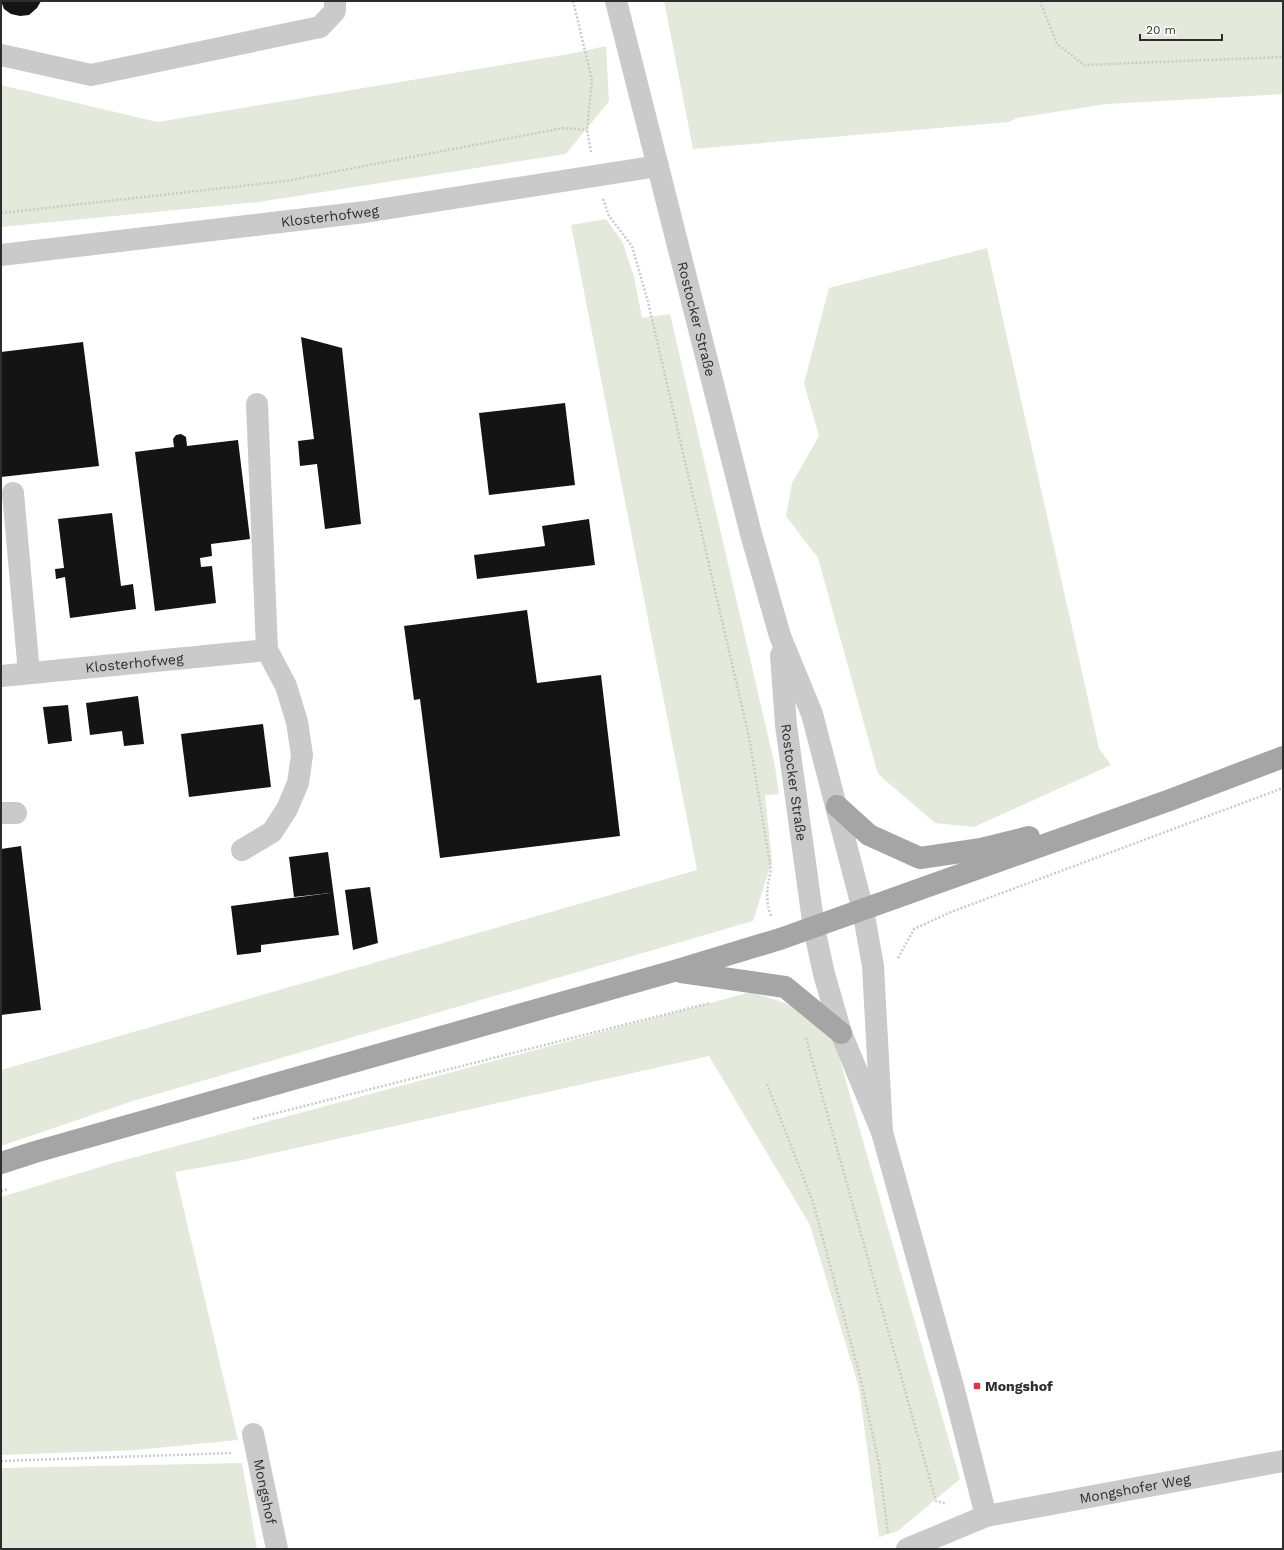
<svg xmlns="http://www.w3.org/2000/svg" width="1284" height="1550" font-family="'Work Sans',sans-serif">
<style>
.green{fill:#e4eadb}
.building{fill:#141414}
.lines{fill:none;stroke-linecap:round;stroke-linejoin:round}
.path{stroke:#cacaca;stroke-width:2.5;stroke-dasharray:2 2;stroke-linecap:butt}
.minor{stroke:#cacaca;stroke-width:22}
.major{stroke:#a5a5a5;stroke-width:22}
.poi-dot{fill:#e0334b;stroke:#fff;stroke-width:1.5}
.labels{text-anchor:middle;stroke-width:4;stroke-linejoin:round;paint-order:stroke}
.street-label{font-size:14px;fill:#2d2d2d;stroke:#fff}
.poi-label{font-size:14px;font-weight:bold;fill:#2d2d2d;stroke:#fff;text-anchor:start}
</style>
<rect width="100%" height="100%" fill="#fff"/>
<g class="green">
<polygon points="664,1 1283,1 1283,94 1107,104 1017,118 1009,122 693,149"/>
<polygon points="606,46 609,101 566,154 259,202 1,227 1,85 157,122 569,54"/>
<polygon points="606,219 623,243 634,277 642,318 670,314 775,766 779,794 765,795 772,861 753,921 133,1101 1,1146 1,1070 697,870 571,225"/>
<polygon points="987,248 1099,748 1111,765 974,827 935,823 878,774 818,558 786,516 792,483 819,436 804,383 829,288"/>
<polygon points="751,992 794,1006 835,1043 960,1479 898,1531 879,1537 859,1388 810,1225 709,1056 238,1161 175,1172 238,1440 136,1450 1,1455 1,1197 113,1163"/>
<polygon points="242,1463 257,1549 1,1549 1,1468"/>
</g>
<g class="building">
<polygon points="1,1 41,1 37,8 29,15 20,16 11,14 4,9"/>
<polygon points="301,337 342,348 361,524 325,529 317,464 300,466 298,441 314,439"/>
<polygon points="83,342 99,466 1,477 1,352"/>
<polygon points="565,403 575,485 489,495 479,413"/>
<polygon points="181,434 186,437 187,446 238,440 250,539 211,544 212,556 200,558 201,567 212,566 216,603 155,611 135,452 174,447 173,439 176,435"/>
<polygon points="112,513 121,586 133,584 136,609 70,618 65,577 56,579 55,569 64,568 58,519"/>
<polygon points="589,519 595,565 477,579 474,555 545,546 542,526"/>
<polygon points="527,610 537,683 601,675 620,836 440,858 420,699 414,700 404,626"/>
<polygon points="138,696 144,744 124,746 122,731 90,735 86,703"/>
<polygon points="68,705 72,741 48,744 43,707"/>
<polygon points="263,724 271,787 189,797 181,734"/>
<polygon points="21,846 41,1010 1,1015 1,849"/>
<polygon points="328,852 339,935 261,945 261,952 237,955 231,906 330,893 294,897 289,857"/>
<polygon points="370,887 378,943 353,950 345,890"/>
</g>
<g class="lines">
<g class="path">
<polyline points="573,1 592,80 587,130 591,152"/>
<polyline points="1040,1 1057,44 1084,65 1283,57"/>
<path d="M603 199 609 216 632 246 648 302 749 737 771 870C767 886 765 901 771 916"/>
<polyline points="1,213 286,181 563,128 587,130"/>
<polyline points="898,958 914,929 951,912 1283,788"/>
<polyline points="806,1038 936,1501 947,1504"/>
<polyline points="767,1084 813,1202 861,1380 879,1464 888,1533"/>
<polyline points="253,1119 710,1003"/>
<polyline points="1,1191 8,1189"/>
<polyline points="1,1461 232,1453"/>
</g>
<g class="minor">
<path id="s1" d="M616 1 751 534 780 636 812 714 863 910 873 966 882 1132"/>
<polyline points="1,55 91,75 320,27 335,11 335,1"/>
<path id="s2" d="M1 255 365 212 658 166"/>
<polyline points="13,493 29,673"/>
<path id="s3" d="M781 655 786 725 814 928 824 974 841 1033 882 1132 954 1390 986 1516"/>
<path id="s4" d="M1 676 267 650"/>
<polyline points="1,813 16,813"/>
<polyline points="242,850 272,832 287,809 298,783 302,755 297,722 286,686 267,650 257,404"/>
<path id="s5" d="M253 1434 277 1549"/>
<path id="s6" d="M907 1549 986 1516 1283 1461"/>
</g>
<g class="major">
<polyline points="837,806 869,835 920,858 981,849 1029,837"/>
<polyline points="681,972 785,987 841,1033"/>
<polyline points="1,1163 35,1152 674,971 780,939 1170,800 1283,757"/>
</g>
</g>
<rect class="poi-dot" x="973" y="1382" width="8" height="8" rx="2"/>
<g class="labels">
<g class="street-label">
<text dy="5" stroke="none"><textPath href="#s2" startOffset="331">Klosterhofweg</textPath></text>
<text dy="5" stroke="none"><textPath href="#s1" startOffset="328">Rostocker Straße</textPath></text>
<text dy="5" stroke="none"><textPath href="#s4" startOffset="134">Klosterhofweg</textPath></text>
<text dy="5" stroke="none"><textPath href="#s3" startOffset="128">Rostocker Straße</textPath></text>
<text dy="5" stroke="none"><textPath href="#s6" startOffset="237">Mongshofer Weg</textPath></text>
<text dy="5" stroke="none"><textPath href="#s5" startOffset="59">Mongshof</textPath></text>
</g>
<g class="poi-label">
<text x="985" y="1391">Mongshof</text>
</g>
</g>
<rect width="1284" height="1550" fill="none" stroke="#2d2d2d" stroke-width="4"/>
<path d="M1140 34v6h82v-6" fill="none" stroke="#2d2d2d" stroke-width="2"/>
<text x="1146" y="34" font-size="12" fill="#2d2d2d" stroke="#ffffff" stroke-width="3" paint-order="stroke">20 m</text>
</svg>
